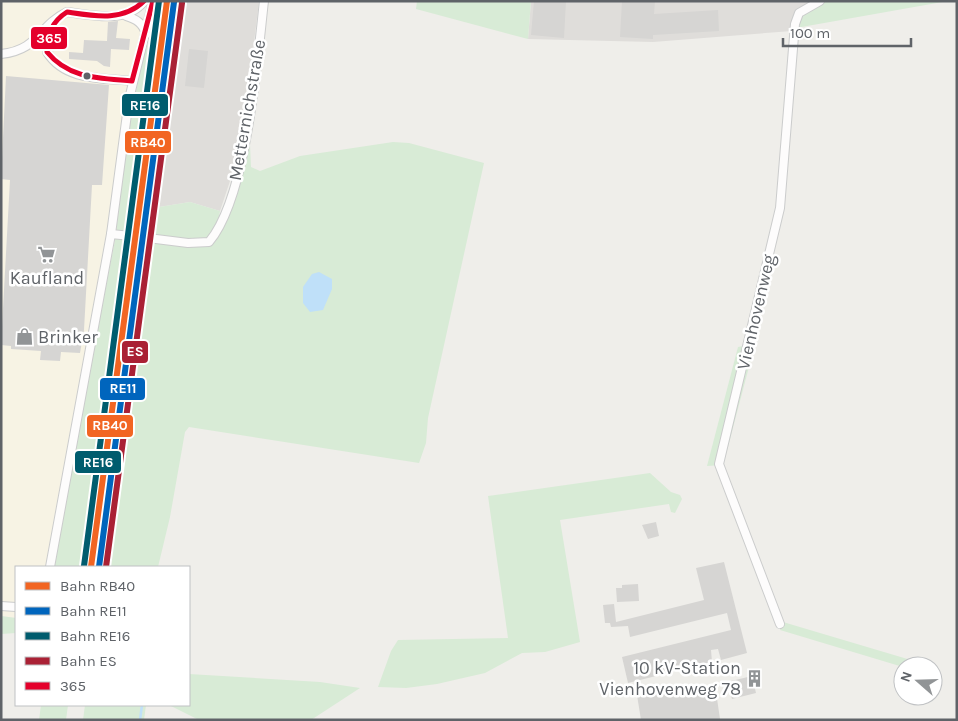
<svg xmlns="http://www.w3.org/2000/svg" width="958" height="721" font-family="Karla,sans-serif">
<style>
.commercial{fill:#f7f3e4}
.industrial{fill:#dfddda}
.green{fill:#d8ebd6}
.water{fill:#bfe0f9}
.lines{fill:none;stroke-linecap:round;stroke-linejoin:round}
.stream{stroke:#bfe0f9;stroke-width:2.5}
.building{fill:#d6d5d3}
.street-tunnel{stroke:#cbcbca;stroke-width:8;stroke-dasharray:8 4;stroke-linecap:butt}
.street-casing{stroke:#cbcccc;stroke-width:10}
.street{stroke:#fdfcfc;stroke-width:8}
.bus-1-casing{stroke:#fff;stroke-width:9}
.bus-1{stroke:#e4002b;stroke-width:5}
.rail-1-casing{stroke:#fff;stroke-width:10}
.rail-2-casing{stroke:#fff;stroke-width:10}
.rail-3-casing{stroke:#fff;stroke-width:10}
.rail-4-casing{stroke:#fff;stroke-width:10}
.rail-1{stroke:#f26522;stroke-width:6}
.rail-2{stroke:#0065bd;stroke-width:6}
.rail-3{stroke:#005c6e;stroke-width:6}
.rail-4{stroke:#aa2135;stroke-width:6}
.bus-dot{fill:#5f6368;stroke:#fff;stroke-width:2}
.labels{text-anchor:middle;stroke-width:5;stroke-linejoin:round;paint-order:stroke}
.street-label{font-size:18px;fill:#5f6368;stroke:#fff}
.poi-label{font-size:18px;fill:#5f6368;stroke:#fff}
.line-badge{stroke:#fff;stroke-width:2}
.badge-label{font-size:14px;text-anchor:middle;font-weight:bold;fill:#fff}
</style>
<rect width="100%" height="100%" fill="#efeeea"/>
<polygon class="commercial" points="1,1 134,1 128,10 147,39 131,114 115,240 51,567 16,567 16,618 1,616"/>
<g class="industrial">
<polygon points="181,1 259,1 252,59 231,178 220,211 190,202 153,208 157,193"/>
<polygon points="531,1 818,1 794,14 792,31 653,42 528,39"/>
</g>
<g class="green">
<polygon points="417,1 531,1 528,39 416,9"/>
<polygon points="827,1 948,1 796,28 799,17"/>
<polygon points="158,33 86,567 51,567 115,240 131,114 145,51 152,35"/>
<polygon points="393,142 409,143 484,163 428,418 426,443 419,463 189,427 185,432 170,517 158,567 103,567 153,208 190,202 220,211 215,242 238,185 250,144 251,167 260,171 300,156"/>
<polygon points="755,344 725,458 722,465 707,466 738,347"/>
<polygon points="650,473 671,492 680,495 682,499 675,513 671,512 669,504 560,520 580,642 545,652 522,653 485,673 437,684 406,688 378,687 391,651 398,640 508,638 488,496"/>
<polygon points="1,616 16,618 16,633 1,634"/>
<polygon points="783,622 931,666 903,667 780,630"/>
<polygon points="189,674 320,682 360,688 311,720 199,720 169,705 189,705"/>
<polygon points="41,705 68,705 66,720 39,720"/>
<polygon points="85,705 146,705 144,720 83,720"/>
</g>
<polygon class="water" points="319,272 332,279 332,289 323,310 310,312 303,303 303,287 312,274"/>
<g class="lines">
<polyline class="stream" points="140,720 142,705"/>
</g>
<g class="building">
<polygon points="534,1 566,1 564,38 531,35"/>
<polygon points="622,1 655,1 654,14 718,10 719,31 653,35 653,39 620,37"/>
<polygon points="118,21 116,38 130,39 129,50 111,49 110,67 104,66 97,61 69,59 69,52 83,53 84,40 107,41 108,22"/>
<polygon points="189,49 208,51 204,88 185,86"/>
<polygon points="6,76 109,85 102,185 92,185 84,330 80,353 61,352 60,361 40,360 41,351 11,349 11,346 1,345 10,180 1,179"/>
<polygon points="656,522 659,536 648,539 642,525"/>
<polygon points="724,562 747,653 721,660 718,649 711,650 712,662 628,683 622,657 731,630 727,613 630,637 628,626 611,627 610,623 613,623 605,623 603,605 614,604 616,622 704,600 696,568"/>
<polygon points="638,584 639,601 617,602 616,588 622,588 622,585"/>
<polygon points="752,676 756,693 732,699 727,682"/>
<polygon points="715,685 720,719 641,720 637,695"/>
</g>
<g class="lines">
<polyline class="street-tunnel" points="131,236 148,238"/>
<defs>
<g id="street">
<path d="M126 16C136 19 143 23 146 34"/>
<path d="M51 24 47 52C65 81 102 78 132 81"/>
<path d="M1 54C39 50 38 26 67 12 92 15 127 24 144 1"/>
<polyline points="111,234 131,236"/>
<path d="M148 238 188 243 209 242C247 197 257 62 264 1"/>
<polyline points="50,567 111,234 129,99 153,1"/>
<polyline points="1,606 16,607"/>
<polyline points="780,624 719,464 780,208 795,24 799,13 820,1"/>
</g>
</defs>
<use href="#street" class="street-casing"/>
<use href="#street" class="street"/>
<defs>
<path id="bus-1" d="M144 1C123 22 94 16 67 12 51 22 48 34 47 52 69 79 100 78 132 81L153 1"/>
</defs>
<use href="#bus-1" class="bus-1-casing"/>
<use href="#bus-1" class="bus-1"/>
<defs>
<polyline id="rail-1" points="91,567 167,1"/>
<polyline id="rail-2" points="99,567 174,2"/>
<polyline id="rail-3" points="84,566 159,1"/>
<polyline id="rail-4" points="106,567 182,3"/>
</defs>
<use href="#rail-1" class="rail-1-casing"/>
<use href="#rail-2" class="rail-2-casing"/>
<use href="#rail-3" class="rail-3-casing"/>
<use href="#rail-4" class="rail-4-casing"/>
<use href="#rail-1" class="rail-1"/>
<use href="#rail-2" class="rail-2"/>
<use href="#rail-3" class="rail-3"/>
<use href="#rail-4" class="rail-4"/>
</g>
<defs>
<symbol id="supermarket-bare" viewBox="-9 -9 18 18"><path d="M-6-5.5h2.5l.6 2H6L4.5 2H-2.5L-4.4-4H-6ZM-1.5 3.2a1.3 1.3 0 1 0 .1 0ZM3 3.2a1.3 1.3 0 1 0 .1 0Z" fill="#919496" stroke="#fff" stroke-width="2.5" paint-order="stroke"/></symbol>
<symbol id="shop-bare" viewBox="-9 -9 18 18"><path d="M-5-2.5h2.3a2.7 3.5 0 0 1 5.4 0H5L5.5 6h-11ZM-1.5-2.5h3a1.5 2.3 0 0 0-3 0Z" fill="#919496" stroke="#fff" stroke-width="2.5" paint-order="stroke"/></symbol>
<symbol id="building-bare" viewBox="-9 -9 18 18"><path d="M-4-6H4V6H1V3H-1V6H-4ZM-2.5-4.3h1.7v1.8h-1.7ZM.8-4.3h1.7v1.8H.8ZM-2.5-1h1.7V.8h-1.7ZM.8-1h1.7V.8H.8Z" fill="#919496" stroke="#fff" stroke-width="2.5" paint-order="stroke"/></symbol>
</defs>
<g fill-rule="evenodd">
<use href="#supermarket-bare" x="34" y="242" width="25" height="25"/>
<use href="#shop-bare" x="12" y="324" width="25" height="25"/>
<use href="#building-bare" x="742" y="666" width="25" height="25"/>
</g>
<circle class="bus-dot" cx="87" cy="76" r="4.5"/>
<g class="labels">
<g class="street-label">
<text transform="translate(247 110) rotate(-80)" y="6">Metternichstraße</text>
<text transform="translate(756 312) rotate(-77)" y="6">Vienhovenweg</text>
</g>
<g class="poi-label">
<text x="47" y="284">Kaufland</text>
<text x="38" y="343" text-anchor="start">Brinker</text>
<text x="741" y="674" text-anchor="end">10 kV-Station<tspan x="741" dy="21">Vienhovenweg 78</tspan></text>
</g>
</g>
<g class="line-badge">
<rect x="30" y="26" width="38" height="24" rx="5" fill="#e4002b"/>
<rect x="121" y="93" width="48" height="24" rx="5" fill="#005c6e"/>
<rect x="124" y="130" width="48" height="24" rx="5" fill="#f26522"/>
<rect x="121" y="340" width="28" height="24" rx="5" fill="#aa2135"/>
<rect x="99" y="377" width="47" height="24" rx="5" fill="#0065bd"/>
<rect x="86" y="414" width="48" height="24" rx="5" fill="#f26522"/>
<rect x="74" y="450" width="48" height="24" rx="5" fill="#005c6e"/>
</g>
<g class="badge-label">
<text x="49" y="43">365</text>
<text x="145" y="110">RE16</text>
<text x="148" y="147">RB40</text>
<text x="135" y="356">ES</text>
<text x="123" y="393">RE11</text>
<text x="110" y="430">RB40</text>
<text x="98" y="467">RE16</text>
</g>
<rect width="958" height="721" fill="none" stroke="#5f6368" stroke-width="5"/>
<rect x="15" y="566" width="175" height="140" fill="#ffffff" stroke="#bfc1c3"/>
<rect x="25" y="582" width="25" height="8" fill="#f26522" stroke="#bfc1c3"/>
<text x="60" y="591" font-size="15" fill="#5f6368">Bahn RB40</text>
<rect x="25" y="607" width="25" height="8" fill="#0065bd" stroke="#bfc1c3"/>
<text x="60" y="616" font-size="15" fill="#5f6368">Bahn RE11</text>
<rect x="25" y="632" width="25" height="8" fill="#005c6e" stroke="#bfc1c3"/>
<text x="60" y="641" font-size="15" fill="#5f6368">Bahn RE16</text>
<rect x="25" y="657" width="25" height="8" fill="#aa2135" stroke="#bfc1c3"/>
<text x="60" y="666" font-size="15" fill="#5f6368">Bahn ES</text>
<rect x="25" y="682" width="25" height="8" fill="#e4002b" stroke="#bfc1c3"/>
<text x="60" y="691" font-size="15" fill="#5f6368">365</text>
<g transform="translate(918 681) rotate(290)"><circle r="24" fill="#ffffff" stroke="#bfc1c3"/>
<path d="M0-4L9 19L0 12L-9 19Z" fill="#919496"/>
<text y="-8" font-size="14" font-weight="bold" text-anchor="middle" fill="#5f6368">N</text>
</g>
<path d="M783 38v8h128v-8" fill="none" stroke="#5f6368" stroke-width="2.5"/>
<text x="790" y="38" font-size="15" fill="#5f6368" stroke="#ffffff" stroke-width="4" paint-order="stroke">100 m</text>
</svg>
